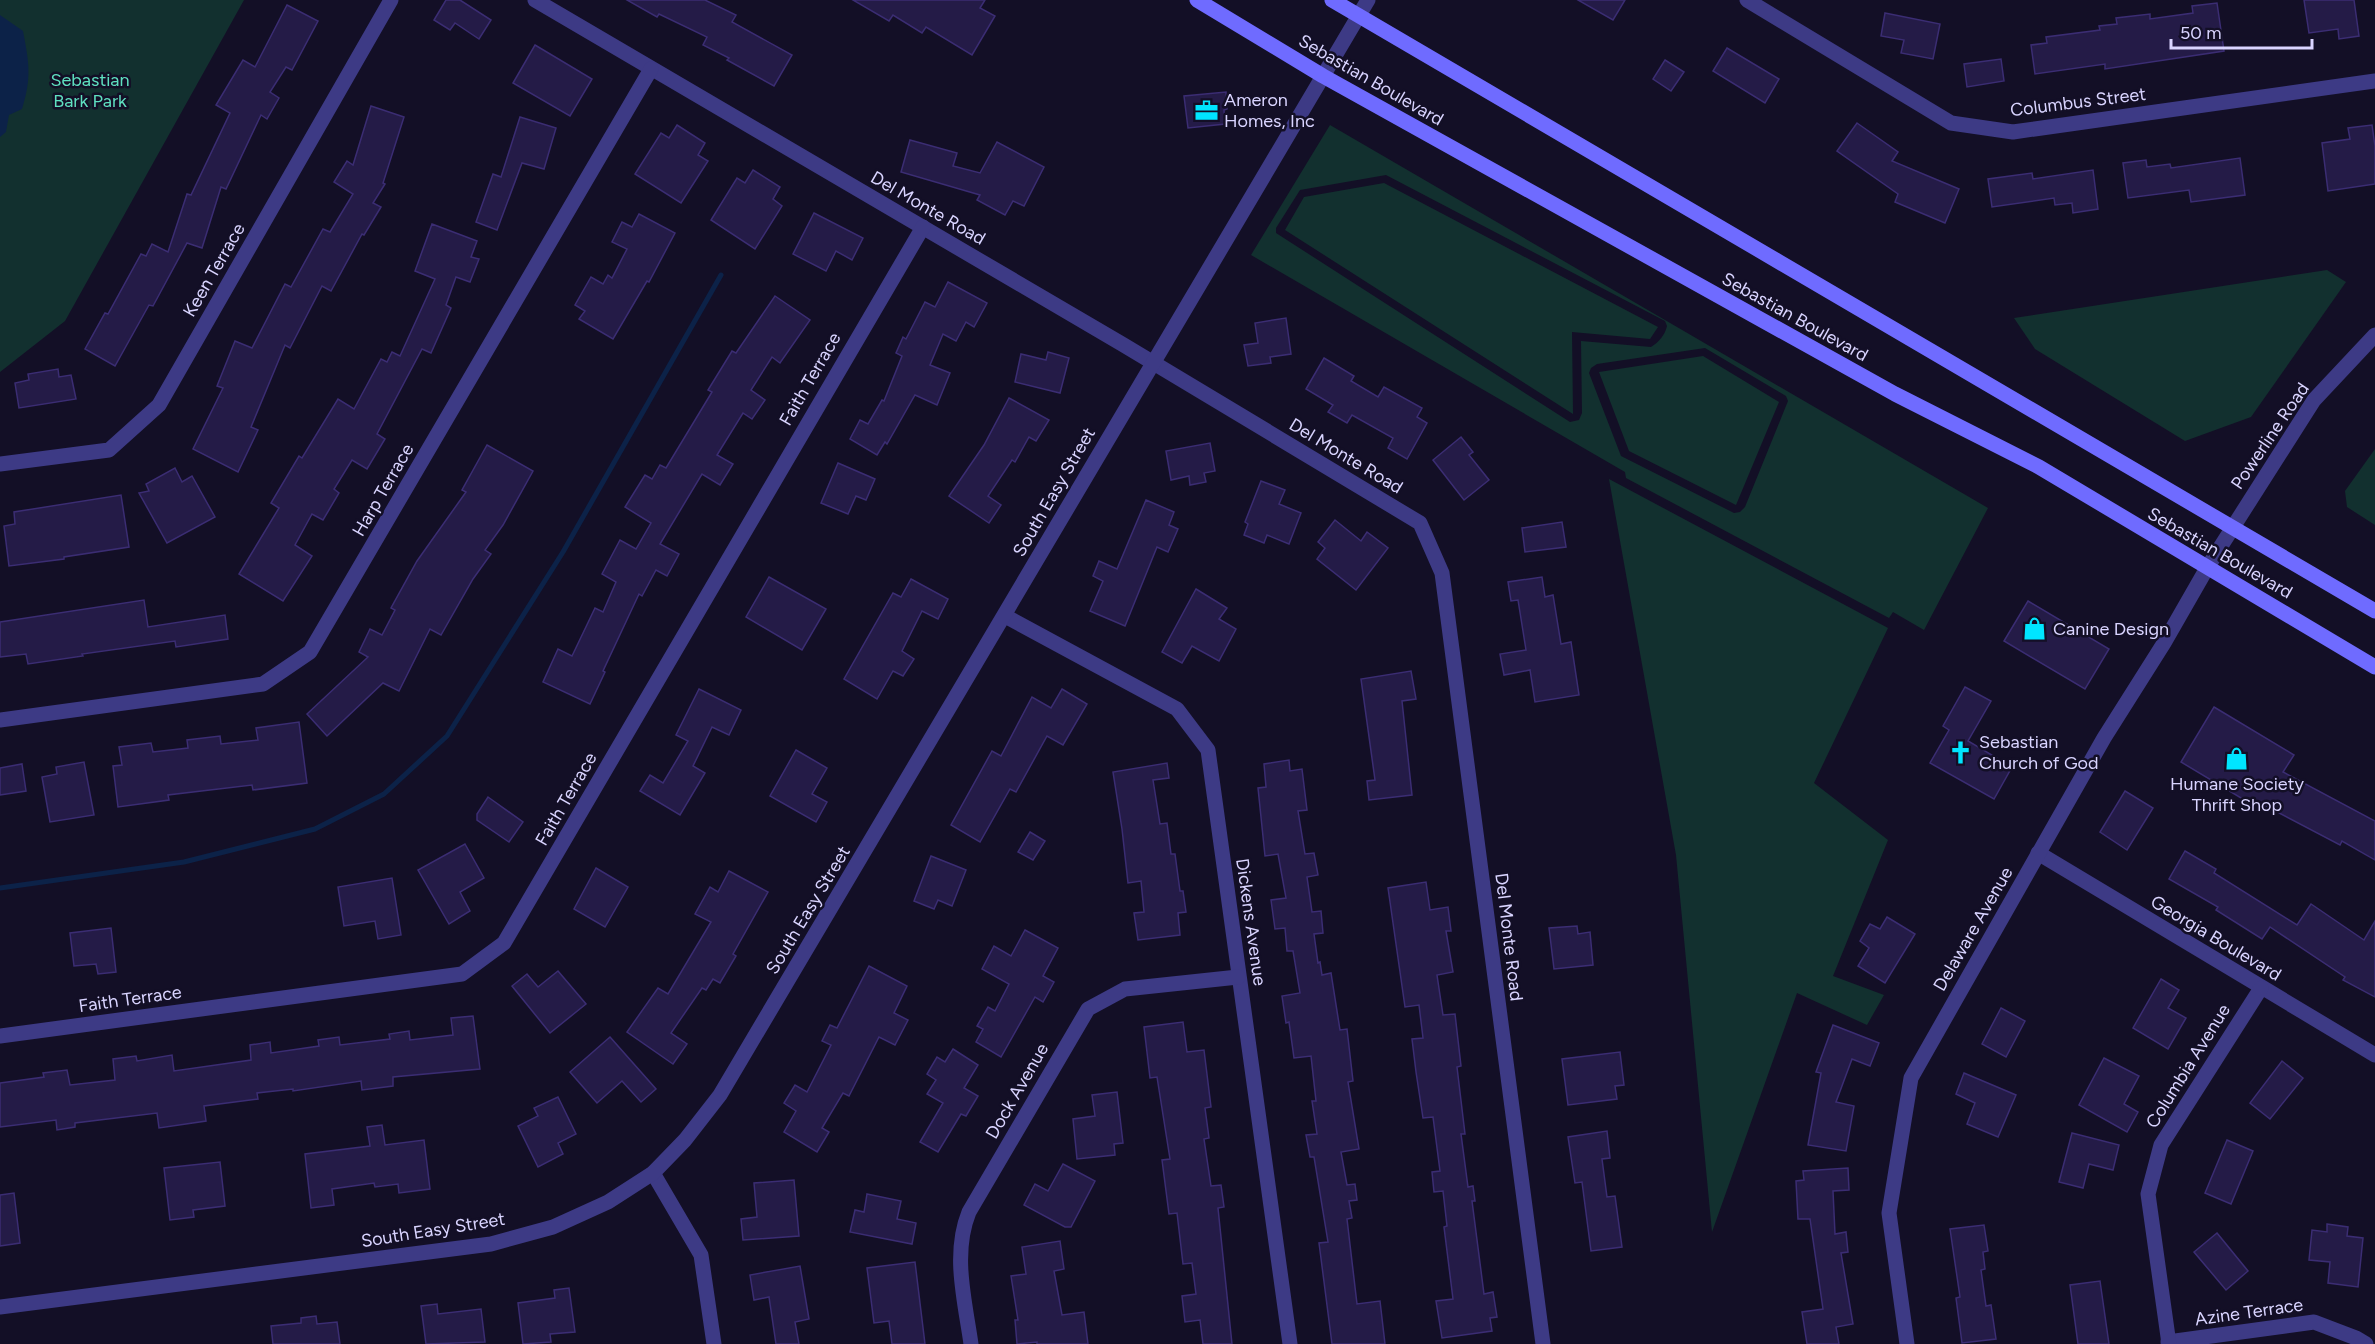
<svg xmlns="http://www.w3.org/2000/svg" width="2375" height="1344" font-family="Figtree,sans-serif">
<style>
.green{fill:#12302f;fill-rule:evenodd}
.water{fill:#0c2248}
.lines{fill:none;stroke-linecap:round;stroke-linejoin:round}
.stream{stroke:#0c2248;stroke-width:5}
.building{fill:#241b47;stroke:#3b2d73;stroke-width:1.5}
.minor{stroke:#3d3a85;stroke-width:15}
.tertiary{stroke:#3d3a85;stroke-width:15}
.secondary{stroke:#6f6bff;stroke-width:15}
.labels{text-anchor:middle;stroke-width:5;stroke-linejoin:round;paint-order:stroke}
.park-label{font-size:18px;fill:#5fe0c0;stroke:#130f26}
.street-label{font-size:18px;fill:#d9d4ff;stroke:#130f26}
.poi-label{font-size:18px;fill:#d9d4ff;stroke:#130f26;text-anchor:start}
</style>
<rect width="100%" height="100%" fill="#130f26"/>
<g class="green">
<polygon points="0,0 244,0 65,321 0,372"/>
<path d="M1330 125 1988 508 1924 630 1893 612 1889 618 1626 478 1625 472 1251 255ZM1386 175 1665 321 1667 326C1665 335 1659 342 1651 347L1581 341 1582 413 1579 420 1570 422 1276 233V228L1300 190ZM1705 348 1786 396 1788 401 1745 507 1740 512 1734 513 1621 456 1589 373 1591 368 1597 364Z"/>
<polygon points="1384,183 1658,327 1650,339 1572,332 1573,414 1285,230 1304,197"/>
<polygon points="2327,270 2346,282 2251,417 2185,441 2035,349 2014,318"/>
<polygon points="1703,356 1779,402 1736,505 1629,451 1599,372"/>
<polygon points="2375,449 2375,525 2347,507 2345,491"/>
<polygon points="1609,479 1888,628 1814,783 1888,840 1833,976 1884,995 1867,1025 1797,993 1712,1232 1676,855"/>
</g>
<path class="water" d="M0 15 23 31C29 63 32 77 22 109L9 115 6 132 0 137Z"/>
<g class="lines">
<polyline class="stream" points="0,888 184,862 315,829 384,794 447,736 563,552 721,275"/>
</g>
<g class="building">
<polygon points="446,0 460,0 491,20 479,39 455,23 450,30 434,20"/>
<polygon points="627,0 705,0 736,15 732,22 792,55 774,86 727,60 729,58 703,45 707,37 659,14 657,17"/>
<polygon points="853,0 985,0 980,8 995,16 972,55 926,27 922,33 893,15 889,21"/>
<polygon points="1578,0 1625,0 1613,20"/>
<polygon points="2304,0 2354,0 2359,36 2339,39 2338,29 2309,33"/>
<polygon points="2217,3 2224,51 2105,69 2105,64 2035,74 2031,45 2047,43 2046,37 2100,30 2099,26 2117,24 2116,18 2150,14 2150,19 2193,13 2192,6"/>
<polygon points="287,5 318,21 292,70 286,67 270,92 279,98 267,119 261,115 226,189 221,187 202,248 187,243 153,306 149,305 115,366 85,349 105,313 108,314 141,254 146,256 152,244 168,252 187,194 191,195 230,113 216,105 243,60 255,67"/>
<polygon points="1885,13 1940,24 1933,59 1901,53 1904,40 1881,36"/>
<polygon points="535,45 592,79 570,116 513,83"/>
<polygon points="1727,48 1779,79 1765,103 1713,71"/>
<polygon points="2001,59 2004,81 1967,87 1964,64"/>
<polygon points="1665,60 1684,72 1671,91 1653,79"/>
<polygon points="1226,92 1227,109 1224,110 1225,124 1188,128 1184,96"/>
<polygon points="371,106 404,117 383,183 385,184 373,203 381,207 364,235 362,234 331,291 322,286 290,348 285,345 251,427 258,430 238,472 193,449 223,388 217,386 235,341 252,348 285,284 291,287 323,229 330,232 353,194 334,182 347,161 353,165"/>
<polygon points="520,117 556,128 544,169 522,163 497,230 476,222 493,174 501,177"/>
<polygon points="1857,123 1898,152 1892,161 1959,189 1945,223 1895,202 1898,194 1837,151"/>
<polygon points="677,125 705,143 698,155 708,161 681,203 635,174 661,133 669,138"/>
<polygon points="2372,125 2375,146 2375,184 2328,191 2322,143 2350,139 2348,128"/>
<polygon points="910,140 957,153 953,166 980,173 997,142 1044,167 1024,206 1013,201 1005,215 977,200 980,195 901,172"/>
<polygon points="2240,158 2245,195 2191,202 2189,190 2128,198 2123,163 2146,160 2147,167 2170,164 2171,168"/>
<polygon points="753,170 780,187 773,199 782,206 755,249 711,220 737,178 745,183"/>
<polygon points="2093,170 2098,209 2073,213 2072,203 2055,205 2054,198 1992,207 1988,179 2032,173 2033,179"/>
<polygon points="814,213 863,238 852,260 836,251 826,271 793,254"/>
<polygon points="639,214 675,233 649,282 647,281 613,339 579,319 585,311 575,305 591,277 603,284 608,275 612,278 627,249 612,242 622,222 632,227"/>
<polygon points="432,224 477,241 471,257 479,259 470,282 456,277 446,305 451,308 431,353 422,349 377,434 385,439 367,469 352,460 334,489 339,493 323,520 312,514 295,545 312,556 283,601 239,574 279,508 271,503 299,456 302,458 338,399 354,409 381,359 387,362 392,352 400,356 435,279 415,271"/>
<polygon points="948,282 987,303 974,327 966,322 956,341 943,334 930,365 950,373 937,405 915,395 887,444 885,442 877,455 850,439 860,420 868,424 882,400 884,401 902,356 896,353 903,337 906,339 925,302 935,307"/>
<polygon points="775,296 810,320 780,363 772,357 751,390 765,400 752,419 743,413 717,455 733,464 720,485 702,474 660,544 679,554 667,576 656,570 642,596 639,594 603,671 605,672 590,704 543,682 558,649 572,656 595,608 603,612 616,582 602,574 620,540 636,549 651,523 625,507 645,475 652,479 660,465 666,468 712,392 708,390 732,351 736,353"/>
<polygon points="1286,318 1291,354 1270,357 1271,363 1248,366 1244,345 1258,343 1255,323"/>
<polygon points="1048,352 1069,358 1060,393 1015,382 1021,354 1046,360"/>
<polygon points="1324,358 1354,376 1351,381 1378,397 1384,387 1422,408 1417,417 1427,423 1407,459 1388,448 1393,438 1352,415 1347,423 1328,412 1333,405 1306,389"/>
<polygon points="58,369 59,377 71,375 76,399 19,408 15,383 29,380 28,374"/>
<polygon points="1009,398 1049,420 1036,441 1029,437 1015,462 1012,460 988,496 1001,505 989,523 949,496 984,445"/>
<polygon points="1461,437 1473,452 1469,455 1489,480 1464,500 1433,460"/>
<polygon points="1210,443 1215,471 1204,473 1206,482 1190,485 1189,476 1171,480 1166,451"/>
<polygon points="487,445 533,471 503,525 485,550 491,554 473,579 441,635 430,629 399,691 383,683 327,736 307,714 368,657 359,652 370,629 382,635 395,610 391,608 417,561 466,492 462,490"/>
<polygon points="838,463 875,479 866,500 856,496 848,514 821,503"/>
<polygon points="175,468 182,482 192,476 215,517 167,543 139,493 149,491 146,484"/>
<polygon points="1261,481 1285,490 1279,504 1301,513 1289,544 1267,535 1264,543 1244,535 1248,524 1245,522"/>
<polygon points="121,495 129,547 64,557 64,559 9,566 4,526 15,524 14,512"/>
<polygon points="1146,500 1174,512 1169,525 1178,529 1168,552 1157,547 1125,626 1090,611 1103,581 1093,576 1099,561 1117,569"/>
<polygon points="1335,520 1361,541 1367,532 1388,548 1356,590 1317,559 1325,548 1318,542"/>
<polygon points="1562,522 1566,547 1525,552 1522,528"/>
<polygon points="769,577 826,609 802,650 746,617"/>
<polygon points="1542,577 1545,597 1553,595 1561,644 1571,642 1579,695 1535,702 1530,670 1504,675 1500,654 1526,650 1518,600 1511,601 1508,582"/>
<polygon points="911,579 948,599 938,619 922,611 902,651 914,659 903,676 893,671 877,699 844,679 893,593 901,597"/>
<polygon points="1196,589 1227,608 1219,619 1236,629 1219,661 1192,646 1182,663 1162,652"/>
<polygon points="144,600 148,627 225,615 228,639 176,647 175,641 82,654 83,656 28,664 26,654 0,657 0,622"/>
<polygon points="2028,601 2109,649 2085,689 2004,641"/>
<polygon points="1411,671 1416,699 1402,701 1412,795 1369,800 1367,781 1375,780 1361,679"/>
<polygon points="1965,687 1991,701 1968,741 2012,767 1994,799 1930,763 1949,730 1943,726"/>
<polygon points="699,689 741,710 729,735 712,727 693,766 705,773 680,815 640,791 650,775 663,783 688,741 676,735"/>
<polygon points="1062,689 1087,704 1063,745 1047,736 1016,792 1010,789 980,842 951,825 992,751 1001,756 1032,697 1051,708"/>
<polygon points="2214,707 2294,755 2283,772 2375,821 2375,860 2342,841 2340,845 2264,805 2261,810 2181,762"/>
<polygon points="299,722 307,783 253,790 252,785 168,795 169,800 118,807 113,766 122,765 119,747 151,743 153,752 188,748 187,740 220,736 221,744 258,740 256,728"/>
<polygon points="796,750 827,768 812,794 827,802 816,822 770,796"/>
<polygon points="1289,760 1290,771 1302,769 1307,810 1298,811 1305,854 1314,853 1318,875 1307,877 1312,912 1321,911 1323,933 1314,934 1318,963 1320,962 1322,975 1331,973 1340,1030 1347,1029 1353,1081 1348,1082 1359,1149 1341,1152 1347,1185 1355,1184 1357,1200 1349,1201 1352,1218 1347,1219 1357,1304 1380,1301 1385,1344 1332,1344 1319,1243 1328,1242 1314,1157 1310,1157 1306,1135 1317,1134 1312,1101 1316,1101 1311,1056 1294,1058 1289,1022 1286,1023 1282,996 1300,993 1293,951 1287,951 1285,928 1275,929 1271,900 1286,898 1278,854 1265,856 1258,788 1266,787 1264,764"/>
<polygon points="84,762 94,815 50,822 42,777 57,774 56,767"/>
<polygon points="1167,763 1169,778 1153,780 1160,824 1167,823 1171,854 1175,854 1180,891 1183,891 1186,912 1178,913 1180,935 1138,940 1134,913 1144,912 1141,881 1128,883 1122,829 1113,772"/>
<polygon points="22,764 26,791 0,795 0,768"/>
<polygon points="2125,791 2153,808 2127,850 2100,832"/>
<polygon points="488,797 523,822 509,842 477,820 477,814"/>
<polygon points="1030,832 1045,841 1033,860 1018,852"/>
<polygon points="465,844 484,878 460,892 470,911 449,924 418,870"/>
<polygon points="2185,851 2216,869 2214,873 2297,925 2311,904 2364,940 2375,921 2375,997 2343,980 2345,977 2270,927 2262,939 2216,910 2218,907 2169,879"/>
<polygon points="931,856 966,870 952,906 938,900 934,909 914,901"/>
<polygon points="596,868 628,887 605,927 574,909"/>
<polygon points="729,871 768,892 733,954 736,956 720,983 713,979 706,990 702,988 671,1033 687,1044 673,1064 627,1032 658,988 668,994 711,922 695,914 710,887 718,892"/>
<polygon points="392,878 401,935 378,939 375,921 344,926 338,887"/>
<polygon points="1426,882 1430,910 1448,907 1451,931 1446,931 1453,972 1437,975 1443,1015 1455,1014 1461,1066 1457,1067 1465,1134 1461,1134 1468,1187 1473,1186 1475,1201 1472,1201 1484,1294 1493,1292 1497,1317 1490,1318 1492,1331 1442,1338 1436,1301 1453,1299 1444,1227 1447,1226 1443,1191 1434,1192 1432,1172 1440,1171 1433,1117 1423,1118 1416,1072 1412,1039 1423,1038 1419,1005 1405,1007 1388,888"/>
<polygon points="1887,917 1915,934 1885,983 1858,966 1869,948 1860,941 1870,924 1880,929"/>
<polygon points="1577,926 1578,934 1590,932 1593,965 1554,969 1549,928"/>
<polygon points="111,928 116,972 98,974 96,964 74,966 70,933"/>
<polygon points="1025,930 1058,948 1043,976 1054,982 1043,1002 1035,997 1001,1057 976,1042 983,1029 977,1026 988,1007 995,1011 1009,984 982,969 994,946 1011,956"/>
<polygon points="869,966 907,986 894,1013 908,1020 895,1045 879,1037 849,1096 843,1093 822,1128 829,1132 817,1152 784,1132 796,1111 784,1103 795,1085 807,1092 831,1045 822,1041 830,1025 837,1028"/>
<polygon points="558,971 586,1004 550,1033 512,986 527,974 538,987"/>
<polygon points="2161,979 2179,990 2168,1008 2186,1018 2168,1049 2133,1028"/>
<polygon points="2001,1008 2025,1021 2006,1057 1982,1044"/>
<polygon points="473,1016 480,1069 393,1077 393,1086 362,1090 361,1081 293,1091 293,1089 257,1093 258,1099 204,1106 206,1121 159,1128 157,1113 75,1123 75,1127 57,1130 56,1120 0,1127 0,1083 44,1077 43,1073 67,1070 70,1085 115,1080 113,1059 136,1056 137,1061 172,1055 174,1071 251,1060 250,1045 270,1042 271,1053 319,1046 318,1040 339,1037 340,1045 390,1039 389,1034 409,1031 410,1040 453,1035 451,1018"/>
<polygon points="1183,1022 1187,1052 1204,1050 1211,1107 1205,1108 1209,1138 1204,1139 1211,1186 1221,1185 1224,1207 1218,1208 1232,1344 1203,1344 1200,1320 1185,1322 1182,1296 1196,1294 1192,1263 1183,1264 1177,1213 1169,1214 1162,1160 1170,1159 1157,1077 1150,1078 1144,1027"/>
<polygon points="1833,1025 1879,1043 1870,1066 1852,1059 1836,1102 1854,1106 1846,1151 1808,1145 1821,1073 1816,1072"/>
<polygon points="610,1037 656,1089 641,1102 622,1081 597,1103 570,1072"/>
<polygon points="953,1049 978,1065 964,1088 978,1096 966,1116 961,1114 938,1152 920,1142 943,1103 927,1094 936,1080 927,1074 937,1057 945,1062"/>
<polygon points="1620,1052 1624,1085 1615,1086 1617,1099 1568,1105 1562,1059"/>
<polygon points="2104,1058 2139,1076 2124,1104 2138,1112 2127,1132 2079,1105"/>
<polygon points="2282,1061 2303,1078 2270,1119 2250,1103"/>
<polygon points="1964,1073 2016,1095 1998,1137 1967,1124 1975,1103 1956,1094"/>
<polygon points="1117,1092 1123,1143 1114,1144 1115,1155 1077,1159 1073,1119 1095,1116 1092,1095"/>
<polygon points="558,1097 576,1134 558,1143 563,1154 538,1167 518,1126 538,1116 534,1108"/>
<polygon points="382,1125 385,1145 424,1140 430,1189 399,1193 398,1184 375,1187 374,1183 332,1189 334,1205 311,1208 305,1154 370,1146 367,1127"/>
<polygon points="1607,1131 1610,1158 1602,1159 1607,1197 1615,1196 1622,1247 1591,1251 1582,1182 1575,1183 1568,1137"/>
<polygon points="2072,1133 2119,1145 2113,1170 2089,1164 2083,1188 2059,1182"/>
<polygon points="2227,1140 2253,1151 2231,1204 2205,1193"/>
<polygon points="220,1162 225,1206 193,1210 194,1217 170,1220 164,1168"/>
<polygon points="1063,1164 1095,1181 1071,1227 1065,1227 1024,1205 1035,1184 1048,1191"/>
<polygon points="1848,1168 1849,1190 1833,1191 1835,1234 1846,1232 1848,1252 1841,1253 1853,1324 1836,1327 1839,1344 1807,1344 1802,1312 1823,1309 1810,1219 1798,1219 1796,1181 1804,1180 1803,1171"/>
<polygon points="794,1180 799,1236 743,1240 741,1219 757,1217 754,1183"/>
<polygon points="14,1193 20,1243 0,1246 0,1195"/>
<polygon points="867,1194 901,1201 897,1219 916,1223 912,1244 850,1232 855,1210 864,1212"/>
<polygon points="2327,1224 2348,1227 2347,1236 2363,1238 2358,1287 2328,1283 2330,1262 2309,1260 2312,1230 2327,1232"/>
<polygon points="1984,1225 1988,1251 1983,1252 1985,1269 1981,1270 1986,1306 1991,1305 1996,1339 1962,1343 1956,1298 1960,1297 1950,1229"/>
<polygon points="2217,1233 2248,1271 2226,1290 2194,1252"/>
<polygon points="1060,1241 1064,1269 1054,1271 1062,1315 1084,1312 1088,1344 1037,1344 1037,1342 1017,1344 1015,1320 1018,1320 1011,1276 1026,1274 1022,1247"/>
<polygon points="915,1262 925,1344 892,1344 889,1321 874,1323 867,1268"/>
<polygon points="800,1266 809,1319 795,1322 799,1344 776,1344 769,1297 754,1300 750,1275"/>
<polygon points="2100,1281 2109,1344 2078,1344 2070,1285"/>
<polygon points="569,1288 575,1332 550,1334 551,1342 523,1344 518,1303 555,1298 554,1290"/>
<polygon points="437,1304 438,1314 481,1309 485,1342 426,1344 421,1306"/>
<polygon points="316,1316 317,1324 337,1322 340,1344 273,1344 271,1326 301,1323 301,1318"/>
</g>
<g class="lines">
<g class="minor">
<polyline points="535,0 1122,344 1420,523 1442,573 1543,1344"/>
<polyline points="1747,0 1951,123 2013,132 2375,81"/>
<polyline points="0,464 109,450 159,405 391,0"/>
<polyline points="1005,616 1177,709 1208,750 1290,1344"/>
<polyline points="0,720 263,684 310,652 651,69"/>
<polyline points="2038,853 2375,1055"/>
<polyline points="0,1036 462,974 504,943 923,227"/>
<polyline points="653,1173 701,1255 714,1344"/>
<polyline points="2168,1342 2314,1322 2356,1338 2366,1344"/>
<path d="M971 1344C965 1301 952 1254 969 1212L1088 1009 1125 989 1238 977"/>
<polyline points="1907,1344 1889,1213 1911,1078 2104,738 2164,643 2207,568 2314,400 2375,335"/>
<polyline points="2169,1344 2148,1194 2161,1145 2261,988"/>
</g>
<polyline class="tertiary" points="0,1307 491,1244 553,1227 608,1202 653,1173 685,1140 720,1095 1368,0"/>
<g class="secondary">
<polyline points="1197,0 1323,76 1895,394 2039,467 2375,667"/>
<polyline points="1332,0 2375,611"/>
</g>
</g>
<defs>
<symbol id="office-bare" viewBox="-9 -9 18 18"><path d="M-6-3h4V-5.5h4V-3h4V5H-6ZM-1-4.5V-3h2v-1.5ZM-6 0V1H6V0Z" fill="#00e5ff" stroke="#130f26" stroke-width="2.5" paint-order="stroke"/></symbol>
<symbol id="shop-bare" viewBox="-9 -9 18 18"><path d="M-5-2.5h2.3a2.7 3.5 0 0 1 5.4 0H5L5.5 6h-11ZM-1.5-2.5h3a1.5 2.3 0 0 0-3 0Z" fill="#00e5ff" stroke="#130f26" stroke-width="2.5" paint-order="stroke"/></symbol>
<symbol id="church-bare" viewBox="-9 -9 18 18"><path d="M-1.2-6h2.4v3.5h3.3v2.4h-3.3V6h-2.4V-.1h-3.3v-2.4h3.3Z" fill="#00e5ff" stroke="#130f26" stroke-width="2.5" paint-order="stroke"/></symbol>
</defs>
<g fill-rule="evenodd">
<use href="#office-bare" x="1190" y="94" width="33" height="33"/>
<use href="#shop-bare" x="2018" y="612" width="33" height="33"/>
<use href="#church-bare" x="1944" y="736" width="33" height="33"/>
<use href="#shop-bare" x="2220" y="742" width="33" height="33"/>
</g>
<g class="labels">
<g class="park-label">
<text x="90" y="86">Sebastian<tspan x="90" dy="21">Bark Park</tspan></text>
</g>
<g class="street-label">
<text transform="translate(1371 80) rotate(30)" y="6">Sebastian Boulevard</text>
<text transform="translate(2078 102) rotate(-7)" y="6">Columbus Street</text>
<text transform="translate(928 208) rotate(30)" y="6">Del Monte Road</text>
<text transform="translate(214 270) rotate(-60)" y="6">Keen Terrace</text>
<text transform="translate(1795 317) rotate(29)" y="6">Sebastian Boulevard</text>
<text transform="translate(810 379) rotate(-60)" y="6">Faith Terrace</text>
<text transform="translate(2270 436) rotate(-56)" y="6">Powerline Road</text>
<text transform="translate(1346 456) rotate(31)" y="6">Del Monte Road</text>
<text transform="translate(383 490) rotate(-60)" y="6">Harp Terrace</text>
<text transform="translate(1054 492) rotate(-60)" y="6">South Easy Street</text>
<text transform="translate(2220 553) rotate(30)" y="6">Sebastian Boulevard</text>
<text transform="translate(566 799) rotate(-60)" y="6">Faith Terrace</text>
<text transform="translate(808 910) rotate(-59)" y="6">South Easy Street</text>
<text transform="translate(1251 922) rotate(82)" y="6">Dickens Avenue</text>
<text transform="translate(1973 929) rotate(-60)" y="6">Delaware Avenue</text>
<text transform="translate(1509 937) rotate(83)" y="6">Del Monte Road</text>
<text transform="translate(2216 938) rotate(31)" y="6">Georgia Boulevard</text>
<text transform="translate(130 999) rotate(-8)" y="6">Faith Terrace</text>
<text transform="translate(2188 1066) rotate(-58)" y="6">Columbia Avenue</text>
<text transform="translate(1017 1091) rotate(-60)" y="6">Dock Avenue</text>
<text transform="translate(433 1230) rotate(-9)" y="6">South Easy Street</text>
<text transform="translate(2249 1312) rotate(-8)" y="6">Azine Terrace</text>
</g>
<g class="poi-label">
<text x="1224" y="106">Ameron<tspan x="1224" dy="21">Homes, Inc</tspan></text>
<text x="2053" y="635">Canine Design</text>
<text x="1979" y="748">Sebastian<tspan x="1979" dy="21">Church of God</tspan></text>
<text x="2237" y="790" text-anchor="middle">Humane Society<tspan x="2237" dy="21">Thrift Shop</tspan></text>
</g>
</g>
<path d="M2171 39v9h141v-9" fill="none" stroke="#d9d4ff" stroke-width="3"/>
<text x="2180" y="39" font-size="18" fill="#d9d4ff" stroke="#130f26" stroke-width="4.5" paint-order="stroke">50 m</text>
</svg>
